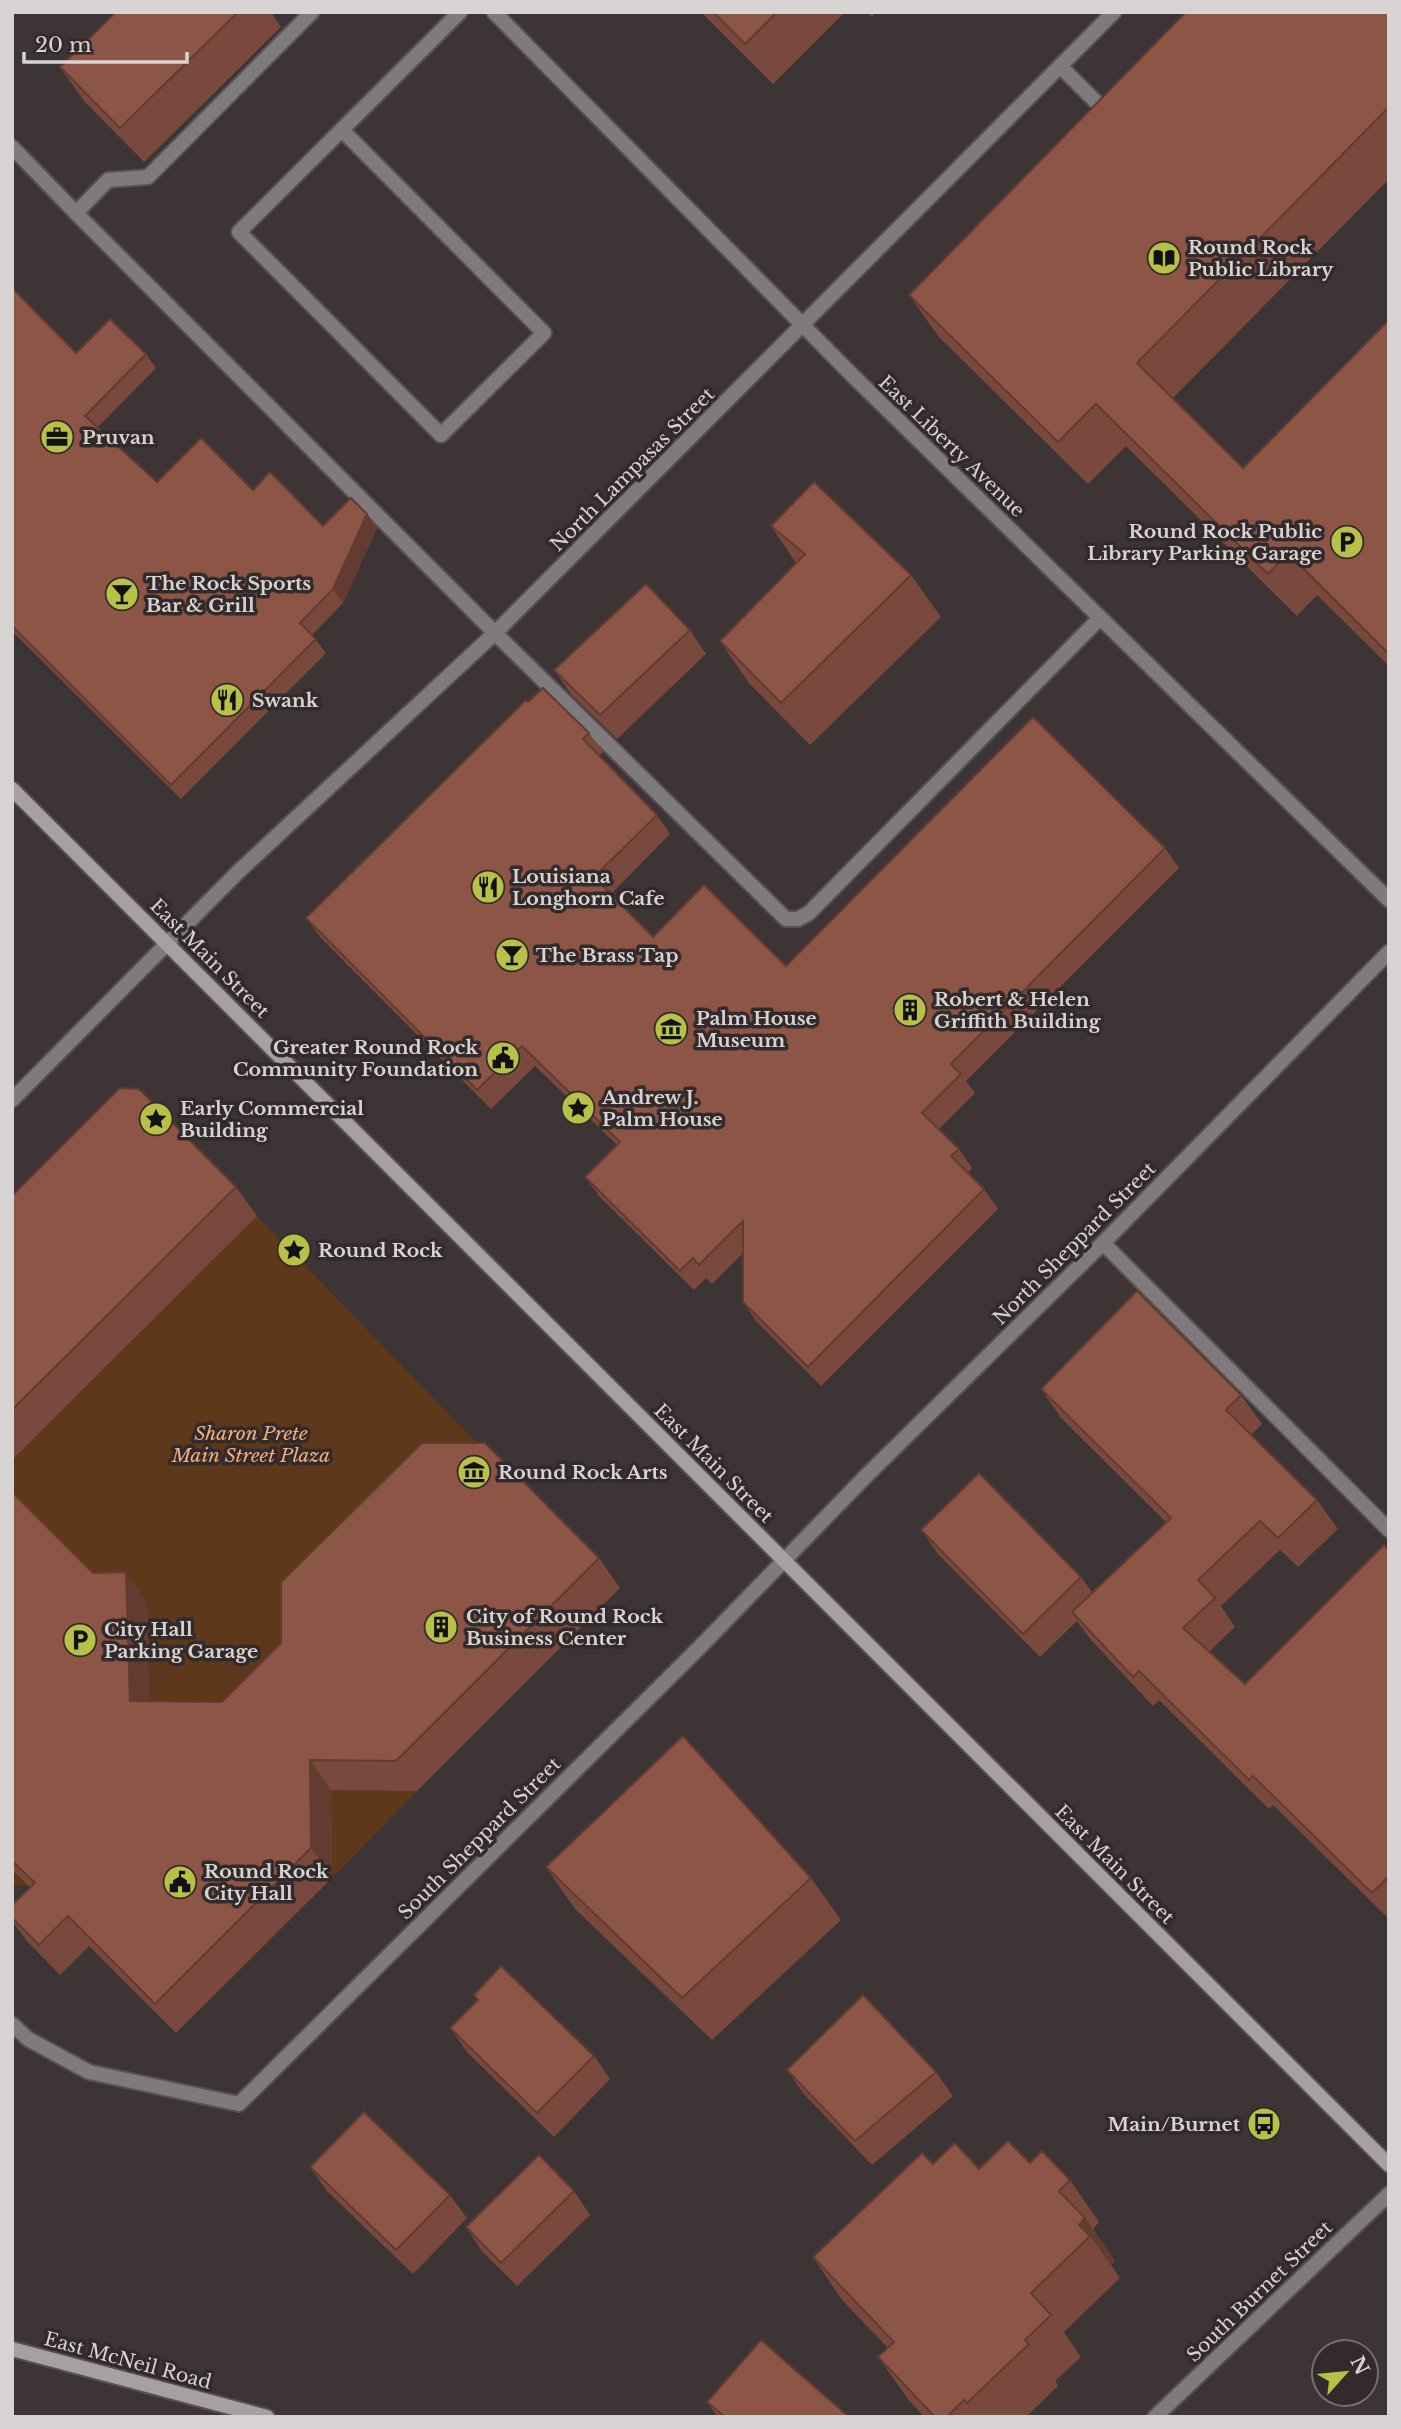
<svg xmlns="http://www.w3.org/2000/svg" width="1401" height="2429" font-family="'Libre Baskerville',serif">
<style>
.green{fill:#5e381b}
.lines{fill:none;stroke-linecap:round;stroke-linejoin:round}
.lane-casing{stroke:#595151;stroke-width:18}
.street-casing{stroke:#595151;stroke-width:18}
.secondary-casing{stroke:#595151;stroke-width:18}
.lane{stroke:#7f7a7c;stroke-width:14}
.street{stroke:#7f7a7c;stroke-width:14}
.secondary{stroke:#a7a0a2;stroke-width:14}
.wall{fill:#78493c}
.shaded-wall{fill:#623c31}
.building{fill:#8c5546;stroke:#623c31;stroke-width:2}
.labels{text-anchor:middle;stroke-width:7;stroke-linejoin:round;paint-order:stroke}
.poi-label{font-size:19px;font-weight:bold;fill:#d8d3d3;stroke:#332b2b;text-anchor:start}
.street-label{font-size:19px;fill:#d8d3d3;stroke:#332b2b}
.park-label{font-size:19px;font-style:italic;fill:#f6af7d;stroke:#332b2b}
</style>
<rect width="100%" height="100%" fill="#3d3535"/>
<polygon class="green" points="257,1216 506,1473 417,1791 332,1878 12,1886 12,1826 143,1696 151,1695 150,1670 148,1670 113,1602 12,1500 12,1418 33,1439"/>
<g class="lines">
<defs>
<g id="lane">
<polyline points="1060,66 1097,103 1114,108"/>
<polyline points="342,130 544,333 441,435 239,232 460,12"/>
<polyline points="12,147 76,213 495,633 786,919 798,919 809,913 1100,618"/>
<polyline points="76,213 108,180 148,177 312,12"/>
<polyline points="1103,1243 1389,1530"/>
</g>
<g id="street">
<polyline points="494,12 853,376 1389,900"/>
<polyline points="12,1100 238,872 495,633 1114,12"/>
<polyline points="12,2024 28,2039 89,2072 239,2104 699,1648 866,1476 1103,1243 1389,952"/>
<polyline points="1155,2417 1389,2194"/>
</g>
<g id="secondary">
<polyline points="12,789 1389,2165"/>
<polyline points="12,2349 267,2417"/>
</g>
</defs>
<use href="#lane" class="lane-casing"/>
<use href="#street" class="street-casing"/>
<use href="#secondary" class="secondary-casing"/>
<use href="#lane" class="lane"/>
<use href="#street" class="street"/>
<use href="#secondary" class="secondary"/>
</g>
<g class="wall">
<polygon points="116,12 271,12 281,27 144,162 84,101 60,67"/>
<polygon points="701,12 845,12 773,84"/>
<polygon points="867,12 876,12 872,17"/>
<polygon points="1389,12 1389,179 1173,398 1243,468 1389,320 1389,666 1317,595 1297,616 1126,446 1088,484 939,337 909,295"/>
<polygon points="12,288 76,353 146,354 156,368 98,427 157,482 253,490 323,526 377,528 343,603 312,635 326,653 181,799 12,631"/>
<polygon points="771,526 911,575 941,617 810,745 749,683 720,641 796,563"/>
<polygon points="690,630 706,654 617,739 571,694 554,670"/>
<polygon points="528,702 589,733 603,752 599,756 657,815 670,834 611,894 653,937 786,966 1165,848 1179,868 966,1081 975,1093 939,1129 959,1149 972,1168 968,1173 984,1189 998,1209 821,1386 757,1322 743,1302 743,1253 712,1284 706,1278 694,1290 599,1196 585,1177 617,1145 535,1066 491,1109 320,937 306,918"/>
<polygon points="236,1187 257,1216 12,1460 12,1196"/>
<polygon points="1041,1389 1241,1395 1262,1424 1251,1435 1317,1500 1338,1529 1298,1567 1280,1550 1221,1606 1235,1627 1209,1652 1245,1684 1389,1550 1389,1919 1273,1805 1269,1809 1159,1700 1153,1706 1092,1641 1077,1621 1040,1657 938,1554 921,1530 1081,1577 1092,1592 1166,1522 1061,1418"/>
<polygon points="12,1492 93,1573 147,1602 150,1701 222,1702 599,1558 620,1588 417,1791 331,1790 332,1878 176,2033 89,1946 60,1975 27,1941 12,1921 12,1905 30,1887 12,1870"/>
<polygon points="546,1867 811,1878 841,1920 712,2040 575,1909"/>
<polygon points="474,1995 594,2056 610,2079 554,2137 467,2052 450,2028 478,2000"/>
<polygon points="787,2070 936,2072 953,2096 872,2165 804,2094"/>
<polygon points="1030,2163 1070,2180 1099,2222 1093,2229 1115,2261 1111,2265 1120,2278 1064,2332 1081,2357 1055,2381 1058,2386 1026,2417 924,2417 908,2399 878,2357 888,2348 842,2300 813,2257 933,2164 979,2169"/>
<polygon points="310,2167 450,2195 467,2218 413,2274 327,2191"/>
<polygon points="574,2191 590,2215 517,2286 482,2251 466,2227"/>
<polygon points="707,2402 849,2417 718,2417"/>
</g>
<g class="shaded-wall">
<polygon points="367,514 377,528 343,603 333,589"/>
<polygon points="126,1572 147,1602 151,1731 130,1701"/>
<polygon points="310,1760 331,1790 332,1878 311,1848"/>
<polygon points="1085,2218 1115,2261 1111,2265 1090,2236 1079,2225"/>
</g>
<g class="building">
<polygon points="116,12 238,12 120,128 60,67"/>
<polygon points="713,12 777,12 745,44"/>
<polygon points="1186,12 1389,12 1389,107 1137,363 1243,468 1389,320 1389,654 1288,553 1268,574 1096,404 1058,442 909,295"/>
<polygon points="12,288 76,353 110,319 146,354 85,416 157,482 201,438 253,490 270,472 323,526 351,498 367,514 333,589 300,623 316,639 171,785 12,626"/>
<polygon points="814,482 911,575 781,703 720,641 805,554 771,526"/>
<polygon points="646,584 690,630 600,715 554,670"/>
<polygon points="543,688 589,733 583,739 657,815 594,877 653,937 704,885 786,966 1033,717 1165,848 951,1064 961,1074 922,1113 959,1149 951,1156 984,1189 808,1367 743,1302 743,1221 699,1265 693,1258 680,1271 585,1177 620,1142 522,1046 477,1090 306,918 526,700 528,702"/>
<polygon points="120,1088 139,1089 236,1187 12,1410 12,1196"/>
<polygon points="1137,1291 1241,1395 1226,1410 1317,1500 1278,1538 1260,1521 1198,1580 1215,1598 1183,1628 1245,1684 1384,1545 1389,1550 1389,1876 1372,1893 1253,1776 1249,1780 1139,1671 1133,1677 1072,1612 1171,1518 1041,1389"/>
<polygon points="422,1443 485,1443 599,1558 396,1761 310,1760 311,1848 155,2004 68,1916 39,1945 12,1918 12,1905 35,1883 12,1861 12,1492 93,1573 126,1572 130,1701 222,1702 281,1643 281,1582"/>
<polygon points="979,1473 1081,1577 1023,1634 921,1530"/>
<polygon points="683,1736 811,1878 682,1998 546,1867"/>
<polygon points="501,1966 594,2056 537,2113 450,2028 478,2000 474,1995"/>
<polygon points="863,1995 936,2072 855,2141 787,2070"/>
<polygon points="364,2112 450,2195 396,2250 310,2167"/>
<polygon points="1008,2141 1030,2163 1042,2151 1070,2180 1059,2191 1085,2218 1079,2225 1090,2236 1031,2293 1051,2315 1025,2340 1029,2344 967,2403 964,2400 947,2417 935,2417 878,2357 894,2342 813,2257 922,2153 933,2164 955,2143 979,2169"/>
<polygon points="539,2155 574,2191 501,2263 466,2227"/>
<polygon points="761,2340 849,2417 725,2417 707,2402"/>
</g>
<defs>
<symbol id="library-disc" viewBox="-11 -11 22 22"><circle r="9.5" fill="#b8c147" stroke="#332b2b"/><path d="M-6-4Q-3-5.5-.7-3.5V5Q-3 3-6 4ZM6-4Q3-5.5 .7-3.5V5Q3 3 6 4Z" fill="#111"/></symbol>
<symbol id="office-disc" viewBox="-11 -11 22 22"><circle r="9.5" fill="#b8c147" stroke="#332b2b"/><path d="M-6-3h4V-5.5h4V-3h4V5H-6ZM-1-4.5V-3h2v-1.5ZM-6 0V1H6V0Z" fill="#111"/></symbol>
<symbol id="parking-disc" viewBox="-11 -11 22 22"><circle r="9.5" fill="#b8c147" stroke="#332b2b"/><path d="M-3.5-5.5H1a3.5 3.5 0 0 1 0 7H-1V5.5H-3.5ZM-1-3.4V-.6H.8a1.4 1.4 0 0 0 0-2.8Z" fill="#111"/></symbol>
<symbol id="bar-disc" viewBox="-11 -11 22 22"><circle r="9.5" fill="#b8c147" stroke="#332b2b"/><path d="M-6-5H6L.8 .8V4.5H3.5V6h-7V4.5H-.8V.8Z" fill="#111"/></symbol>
<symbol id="restaurant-disc" viewBox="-11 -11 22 22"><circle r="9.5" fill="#b8c147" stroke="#332b2b"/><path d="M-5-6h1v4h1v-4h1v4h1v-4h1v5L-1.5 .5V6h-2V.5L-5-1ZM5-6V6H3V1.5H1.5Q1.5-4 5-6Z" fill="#111"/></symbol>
<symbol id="building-disc" viewBox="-11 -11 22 22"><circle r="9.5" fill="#b8c147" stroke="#332b2b"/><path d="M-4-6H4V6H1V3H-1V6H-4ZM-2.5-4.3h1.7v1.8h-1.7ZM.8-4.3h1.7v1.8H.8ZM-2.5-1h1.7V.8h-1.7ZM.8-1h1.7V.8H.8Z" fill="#111"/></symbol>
<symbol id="museum-disc" viewBox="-11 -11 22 22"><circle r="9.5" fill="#b8c147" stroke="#332b2b"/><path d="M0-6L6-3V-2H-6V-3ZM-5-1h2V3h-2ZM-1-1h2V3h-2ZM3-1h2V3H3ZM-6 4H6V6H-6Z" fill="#111"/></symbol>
<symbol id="civic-disc" viewBox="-11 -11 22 22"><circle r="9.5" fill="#b8c147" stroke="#332b2b"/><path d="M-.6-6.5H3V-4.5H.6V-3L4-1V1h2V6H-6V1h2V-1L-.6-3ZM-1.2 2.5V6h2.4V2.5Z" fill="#111"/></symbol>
<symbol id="sight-disc" viewBox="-11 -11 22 22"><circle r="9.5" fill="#b8c147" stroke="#332b2b"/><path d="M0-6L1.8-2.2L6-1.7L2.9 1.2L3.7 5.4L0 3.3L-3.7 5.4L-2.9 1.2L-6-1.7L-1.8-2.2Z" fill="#111"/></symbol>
<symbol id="bus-disc" viewBox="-11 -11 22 22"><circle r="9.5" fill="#b8c147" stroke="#332b2b"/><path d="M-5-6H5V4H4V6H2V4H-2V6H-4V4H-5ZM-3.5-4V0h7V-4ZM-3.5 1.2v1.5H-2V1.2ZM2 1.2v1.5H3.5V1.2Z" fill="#111"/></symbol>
</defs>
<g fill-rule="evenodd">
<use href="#library-disc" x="1145" y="239" width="38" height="38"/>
<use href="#office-disc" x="38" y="418" width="38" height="38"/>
<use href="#parking-disc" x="1328" y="523" width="38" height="38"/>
<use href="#bar-disc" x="103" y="575" width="38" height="38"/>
<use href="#restaurant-disc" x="208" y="681" width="38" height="38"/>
<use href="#restaurant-disc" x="469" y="868" width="38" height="38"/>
<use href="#bar-disc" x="493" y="936" width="38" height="38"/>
<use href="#building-disc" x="891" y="991" width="38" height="38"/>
<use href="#museum-disc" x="652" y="1010" width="38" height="38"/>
<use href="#civic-disc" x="484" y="1039" width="38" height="38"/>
<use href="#sight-disc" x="559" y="1089" width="38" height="38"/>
<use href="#sight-disc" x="137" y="1100" width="38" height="38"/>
<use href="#sight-disc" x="275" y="1231" width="38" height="38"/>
<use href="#museum-disc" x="455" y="1453" width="38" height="38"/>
<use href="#building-disc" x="422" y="1608" width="38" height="38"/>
<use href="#parking-disc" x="61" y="1621" width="38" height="38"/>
<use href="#civic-disc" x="161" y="1863" width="38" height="38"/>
<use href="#bus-disc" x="1245" y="2105" width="38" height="38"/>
</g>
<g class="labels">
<g class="poi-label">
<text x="1188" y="254">Round Rock<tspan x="1188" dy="22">Public Library</tspan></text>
<text x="82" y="444">Pruvan</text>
<text x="1322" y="538" text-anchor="end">Round Rock Public<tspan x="1322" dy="22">Library Parking Garage</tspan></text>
<text x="146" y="590">The Rock Sports<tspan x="146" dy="22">Bar &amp; Grill</tspan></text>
<text x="252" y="707">Swank</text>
<text x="512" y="883">Louisiana<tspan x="512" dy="22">Longhorn Cafe</tspan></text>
<text x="536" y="962">The Brass Tap</text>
<text x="934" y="1006">Robert &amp; Helen<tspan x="934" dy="22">Griffith Building</tspan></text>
<text x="696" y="1025">Palm House<tspan x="696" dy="22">Museum</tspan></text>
<text x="478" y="1054" text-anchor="end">Greater Round Rock<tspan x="478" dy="22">Community Foundation</tspan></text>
<text x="602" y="1104">Andrew J.<tspan x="602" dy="22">Palm House</tspan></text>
<text x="180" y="1115">Early Commercial<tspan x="180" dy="22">Building</tspan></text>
<text x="318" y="1257">Round Rock</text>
<text x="498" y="1479">Round Rock Arts</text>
<text x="466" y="1623">City of Round Rock<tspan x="466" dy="22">Business Center</tspan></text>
<text x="104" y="1636">City Hall<tspan x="104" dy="22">Parking Garage</tspan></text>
<text x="204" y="1878">Round Rock<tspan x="204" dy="22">City Hall</tspan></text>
<text x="1240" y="2131" text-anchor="end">Main/Burnet</text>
</g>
<g class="street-label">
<text transform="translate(952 446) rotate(44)" y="7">East Liberty Avenue</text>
<text transform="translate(632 469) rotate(-45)" y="7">North Lampasas Street</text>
<text transform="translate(210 958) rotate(45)" y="7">East Main Street</text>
<text transform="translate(1074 1243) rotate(-45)" y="7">North Sheppard Street</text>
<text transform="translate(714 1463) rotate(45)" y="7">East Main Street</text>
<text transform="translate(479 1838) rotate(-45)" y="7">South Sheppard Street</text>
<text transform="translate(1115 1864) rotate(45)" y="7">East Main Street</text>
<text transform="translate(1259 2291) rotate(-44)" y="7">South Burnet Street</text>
<text transform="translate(128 2360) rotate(15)" y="7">East McNeil Road</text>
</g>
<g class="park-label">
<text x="251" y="1440">Sharon Prete<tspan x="251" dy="22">Main Street Plaza</tspan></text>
</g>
</g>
<rect width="1401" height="2429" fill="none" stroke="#d8d3d3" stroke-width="28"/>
<g transform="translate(1345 2373) rotate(63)"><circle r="33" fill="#332b2b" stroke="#756e6e" stroke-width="2"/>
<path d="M0-5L12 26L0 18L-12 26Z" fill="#b8c147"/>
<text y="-10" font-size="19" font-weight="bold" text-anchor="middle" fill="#d8d3d3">N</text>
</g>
<path d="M24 52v10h163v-10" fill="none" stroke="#d8d3d3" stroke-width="3.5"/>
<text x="35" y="52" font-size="21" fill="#d8d3d3" stroke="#332b2b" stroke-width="5" paint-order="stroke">20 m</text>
</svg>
